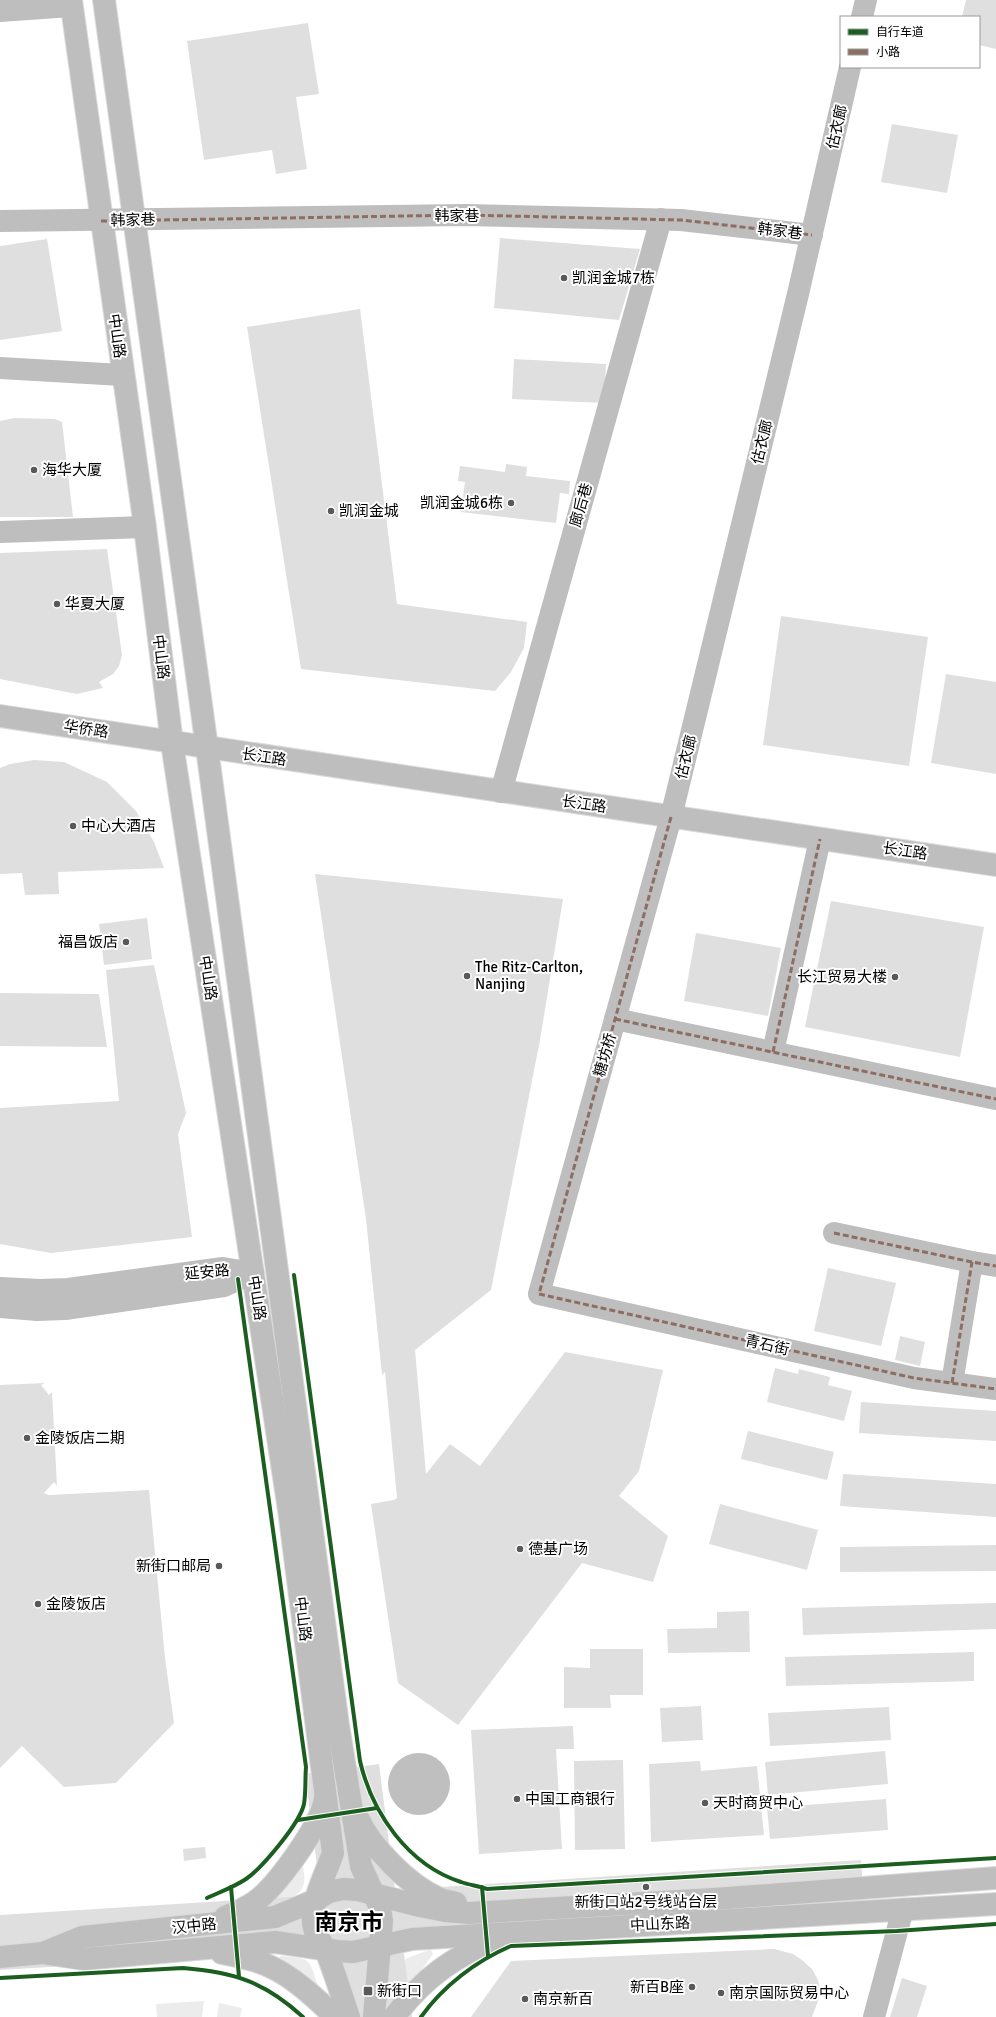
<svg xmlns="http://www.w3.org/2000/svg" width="996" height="2017" font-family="Signika,'Noto Sans SC',sans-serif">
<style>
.green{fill:#ececec}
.water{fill:#bfbfbf}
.building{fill:#dfdfdf}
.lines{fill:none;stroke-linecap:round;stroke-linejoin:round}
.major-casing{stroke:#dbdbdb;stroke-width:24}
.minor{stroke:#bebebe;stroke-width:22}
.major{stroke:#bebebe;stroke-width:22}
.quiet{stroke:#8d6e63;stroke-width:3;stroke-dasharray:6 3;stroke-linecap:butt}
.cycleway-casing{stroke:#fff;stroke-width:6}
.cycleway{stroke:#1b5e20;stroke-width:4}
.poi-dot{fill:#595959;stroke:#fff;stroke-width:1.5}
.labels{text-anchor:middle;stroke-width:4;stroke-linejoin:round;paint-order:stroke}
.street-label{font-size:15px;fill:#000;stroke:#fff}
.poi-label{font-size:15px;fill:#000;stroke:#fff;text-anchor:start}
.town-label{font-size:23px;font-weight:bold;fill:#000;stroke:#fff}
</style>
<rect width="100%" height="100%" fill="#fff"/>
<g class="green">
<path d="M302 1864C310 1891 297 1897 275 1904V1892Z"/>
<polygon points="429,1950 431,1950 433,1954 406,1992 402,1964 407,1958"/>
<path d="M281 1956C310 1959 309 1957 318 1986L277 1959Z"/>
<polygon points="204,2001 202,2017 157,2017 156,2004"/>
<polygon points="219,2003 242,2008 240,2017 217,2017"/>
</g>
<circle class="water" cx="419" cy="1784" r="31"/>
<g class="building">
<polygon points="966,0 996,0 996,49 979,45 979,17 962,17"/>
<polygon points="308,23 319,94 296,97 307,169 276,174 272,150 204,160 187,41"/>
<polygon points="892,124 958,135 947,193 881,182"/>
<polygon points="500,238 640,249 619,320 494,308"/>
<polygon points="47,239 62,331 0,340 0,246"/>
<polygon points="360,309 397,604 527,622 524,648 511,672 495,691 301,669 247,327"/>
<polygon points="514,359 606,364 604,403 512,399"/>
<polygon points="14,418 55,419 62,422 73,517 0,517 0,421"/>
<polygon points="506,464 527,467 526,476 570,481 569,494 560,493 556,523 461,512 465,482 458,481 460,466 505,472"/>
<polygon points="107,549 122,655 119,666 113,674 99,682 103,688 77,694 0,679 0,553"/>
<polygon points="781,616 928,637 909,766 763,745"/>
<polygon points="946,674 996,682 996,774 931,763"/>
<polygon points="34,760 64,762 107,782 136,811 154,842 164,868 58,872 59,894 25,895 22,873 0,874 0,768 10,764"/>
<polygon points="315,874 563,899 540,1040 491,1290 415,1350 426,1474 450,1444 480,1466 565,1352 663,1370 639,1471 619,1496 668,1536 653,1582 582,1563 458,1725 398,1683 371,1504 394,1500 397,1498 385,1372 382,1375 366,1219"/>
<polygon points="831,901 984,927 960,1057 805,1027"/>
<polygon points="147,918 152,959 104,965 99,924"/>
<polygon points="696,933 781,948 768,1016 684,1001"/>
<polygon points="154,965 186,1113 178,1134 192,1237 51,1253 0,1244 0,1108 119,1101 106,970"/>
<polygon points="0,993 99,994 107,1047 0,1046"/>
<polygon points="828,1268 896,1283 881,1346 814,1331"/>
<polygon points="900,1336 925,1342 920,1366 895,1360"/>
<polygon points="775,1368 798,1374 799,1369 830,1377 828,1385 852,1391 844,1421 767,1402"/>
<polygon points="45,1383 41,1385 49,1395 52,1392 57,1486 54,1482 44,1493 49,1495 149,1490 165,1658 174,1723 116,1783 64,1787 22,1746 0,1768 0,1385"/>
<polygon points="861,1402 996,1411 996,1441 859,1433"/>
<polygon points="748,1431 834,1452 827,1480 741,1459"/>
<polygon points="843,1474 996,1484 996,1517 840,1506"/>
<polygon points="720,1504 818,1530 807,1570 709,1544"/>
<polygon points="996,1545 996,1571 840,1572 840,1547"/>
<polygon points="996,1603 996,1629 803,1635 802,1608"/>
<polygon points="749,1611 750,1652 668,1653 667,1629 717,1628 717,1612"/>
<polygon points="590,1649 643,1649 643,1695 610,1695 611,1708 564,1708 564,1667 590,1668"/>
<polygon points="974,1652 974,1681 786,1686 785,1657"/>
<polygon points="701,1706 703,1740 662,1742 660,1708"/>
<polygon points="889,1707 891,1740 770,1746 768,1713"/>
<polygon points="573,1726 574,1749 556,1749 562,1849 479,1854 471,1730"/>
<polygon points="885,1751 888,1784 768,1795 765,1762"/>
<polygon points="623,1760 625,1849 575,1850 574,1761"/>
<polygon points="700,1761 701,1771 757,1766 764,1835 651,1842 649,1764"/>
<polygon points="379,1764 395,1890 861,1860 865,1917 403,1946 412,2017 338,2017 329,1950 0,1970 0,1915 321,1895 305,1774"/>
<polygon points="886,1799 888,1830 770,1839 767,1808"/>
<polygon points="205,1847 206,1858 184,1861 183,1849"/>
<polygon points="774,1949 793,1954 802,1960 812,1969 818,1980 821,1993 812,2017 471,2017 511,1961"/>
<polygon points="902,1978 927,1986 917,2017 890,2017"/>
</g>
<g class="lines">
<defs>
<g id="major">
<path d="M71 0 145 527 172 743 289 1510 333 1853C326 1873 315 1894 313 1914 311 1935 321 1937 327 1953 335 1974 342 1996 349 2017"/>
<polyline points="104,0 207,748 338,1725 361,1866 380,1908 382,1921 374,2017"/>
<polyline points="0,716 996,865"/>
<path d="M358 1818C371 1847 408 1885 438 1898 443 1901 450 1901 456 1903"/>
<path d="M225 1917C235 1913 246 1908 255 1902 277 1886 321 1825 325 1799"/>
<polyline points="43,1953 82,1937 275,1917 316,1900 329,1892 343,1889 358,1890 420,1906 445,1911 469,1913 714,1899 996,1878"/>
<path d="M222 1953C240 1957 259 1960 275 1969 297 1980 318 2000 335 2017"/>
<polyline points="0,1957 43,1953 84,1959 275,1942 337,1951 353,1952 412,1939 996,1904"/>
<path d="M394 2017C424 1977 452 1959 496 1938"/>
</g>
</defs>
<use href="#major" class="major-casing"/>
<g class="minor">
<polyline points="0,11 71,6"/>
<polyline points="862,17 866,0"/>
<polyline points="850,67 798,294 671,817 539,1294 914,1378 996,1389"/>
<polyline points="0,221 466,215 681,220 812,235"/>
<polyline points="0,368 122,375"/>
<polyline points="0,532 145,527"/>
<polyline points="501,792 661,219"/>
<polyline points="615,1019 996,1099"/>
<polyline points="773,1052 820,839"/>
<polyline points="834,1233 972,1262 996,1266"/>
<polyline points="0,1288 40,1290 68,1289 223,1268 253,1273"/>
<polyline points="0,1307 37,1310 65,1309 224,1286 253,1273"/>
<polyline points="952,1383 972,1262"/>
<polyline points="874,2017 903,1909"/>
</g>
<use href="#major" class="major"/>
<g class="quiet">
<polyline points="101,221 466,215 681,220 812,235"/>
<polyline points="671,817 539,1294 914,1378 996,1389"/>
<polyline points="615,1019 996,1099"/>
<polyline points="773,1052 820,839"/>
<polyline points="834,1233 972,1262 996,1266"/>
<polyline points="952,1383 972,1262"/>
</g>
<defs>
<g id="cycleway">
<path d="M294 1275 360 1761C372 1813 408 1865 461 1882 469 1885 479 1886 487 1889L996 1858"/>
<polyline points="298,1820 377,1808"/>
<polyline points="231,1887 239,1977"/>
<polyline points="482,1887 488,1956"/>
<path d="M207 1898C220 1892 234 1887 246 1879 262 1868 300 1823 304 1804 306 1792 305 1779 306 1767L238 1279"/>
<path d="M0 1978 183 1968C234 1972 265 1982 303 2017"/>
<path d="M421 2017C443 1986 476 1961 511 1946L897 1931 996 1924"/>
</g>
</defs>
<use href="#cycleway" class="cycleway-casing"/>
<use href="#cycleway" class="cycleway"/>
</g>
<g class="poi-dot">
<circle cx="564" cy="278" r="4"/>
<circle cx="34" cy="470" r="4"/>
<circle cx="511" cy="503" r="4"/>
<circle cx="331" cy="511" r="4"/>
<circle cx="57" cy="604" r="4"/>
<circle cx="73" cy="826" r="4"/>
<circle cx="126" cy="942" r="4"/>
<circle cx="467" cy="976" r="4"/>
<circle cx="895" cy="977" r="4"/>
<circle cx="27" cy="1438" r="4"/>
<circle cx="520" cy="1549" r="4"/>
<circle cx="219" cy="1566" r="4"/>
<circle cx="38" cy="1604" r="4"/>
<circle cx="517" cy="1799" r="4"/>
<circle cx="705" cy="1803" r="4"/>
<circle cx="646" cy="1887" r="4"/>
<circle cx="692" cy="1987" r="4"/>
<rect x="363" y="1986" width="10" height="10" rx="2"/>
<circle cx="721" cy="1993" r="4"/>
<circle cx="525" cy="1999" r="4"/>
</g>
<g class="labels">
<g class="street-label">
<text transform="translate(837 127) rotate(-77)" y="5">估衣廊</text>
<text x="457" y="221">韩家巷</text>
<text transform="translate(133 220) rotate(-1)" y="5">韩家巷</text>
<text transform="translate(780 231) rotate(7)" y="5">韩家巷</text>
<text transform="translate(117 336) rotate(82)" y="5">中山路</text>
<text transform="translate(762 442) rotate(-76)" y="5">估衣廊</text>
<text transform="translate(581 505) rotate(-74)" y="5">廊后巷</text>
<text transform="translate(161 657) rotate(83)" y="5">中山路</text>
<text transform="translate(86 729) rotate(9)" y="5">华侨路</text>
<text transform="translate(264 757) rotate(8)" y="5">长江路</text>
<text transform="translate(686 757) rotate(-76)" y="5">估衣廊</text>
<text transform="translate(584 804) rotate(8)" y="5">长江路</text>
<text transform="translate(905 851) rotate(8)" y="5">长江路</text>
<text transform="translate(208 978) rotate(81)" y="5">中山路</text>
<text transform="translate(605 1055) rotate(-74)" y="5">糖坊桥</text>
<text transform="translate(207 1272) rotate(-5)" y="5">延安路</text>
<text transform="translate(257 1298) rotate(81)" y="5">中山路</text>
<text transform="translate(767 1345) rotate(13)" y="5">青石街</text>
<text transform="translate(303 1619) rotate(83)" y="5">中山路</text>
<text transform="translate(660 1924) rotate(-3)" y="5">中山东路</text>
<text transform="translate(194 1926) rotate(-6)" y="5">汉中路</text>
</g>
<g class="poi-label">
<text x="572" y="283">凯润金城7栋</text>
<text x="42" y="475">海华大厦</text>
<text x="503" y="508" text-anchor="end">凯润金城6栋</text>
<text x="339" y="516">凯润金城</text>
<text x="65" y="609">华夏大厦</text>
<text x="81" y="831">中心大酒店</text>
<text x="118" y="947" text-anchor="end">福昌饭店</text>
<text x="475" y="972">The Ritz-Carlton,<tspan x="475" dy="17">Nanjing</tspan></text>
<text x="887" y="982" text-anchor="end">长江贸易大楼</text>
<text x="35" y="1443">金陵饭店二期</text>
<text x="528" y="1554">德基广场</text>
<text x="211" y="1571" text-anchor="end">新街口邮局</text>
<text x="46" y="1609">金陵饭店</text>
<text x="525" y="1804">中国工商银行</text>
<text x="713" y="1808">天时商贸中心</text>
<text x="646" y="1907" text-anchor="middle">新街口站2号线站台层</text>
<text x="684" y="1992" text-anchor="end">新百B座</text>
<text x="377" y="1996">新街口</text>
<text x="729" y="1998">南京国际贸易中心</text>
<text x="533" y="2004">南京新百</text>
</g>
<g class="town-label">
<text x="349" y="1930">南京市</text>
</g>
</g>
<rect x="840" y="16" width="140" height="52" fill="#ffffff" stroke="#999999"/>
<rect x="848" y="29" width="20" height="6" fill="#1b5e20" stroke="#999999"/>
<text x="876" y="36" font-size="12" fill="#000000">自行车道</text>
<rect x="848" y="49" width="20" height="6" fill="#8d6e63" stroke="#999999"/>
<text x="876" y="56" font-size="12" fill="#000000">小路</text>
</svg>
